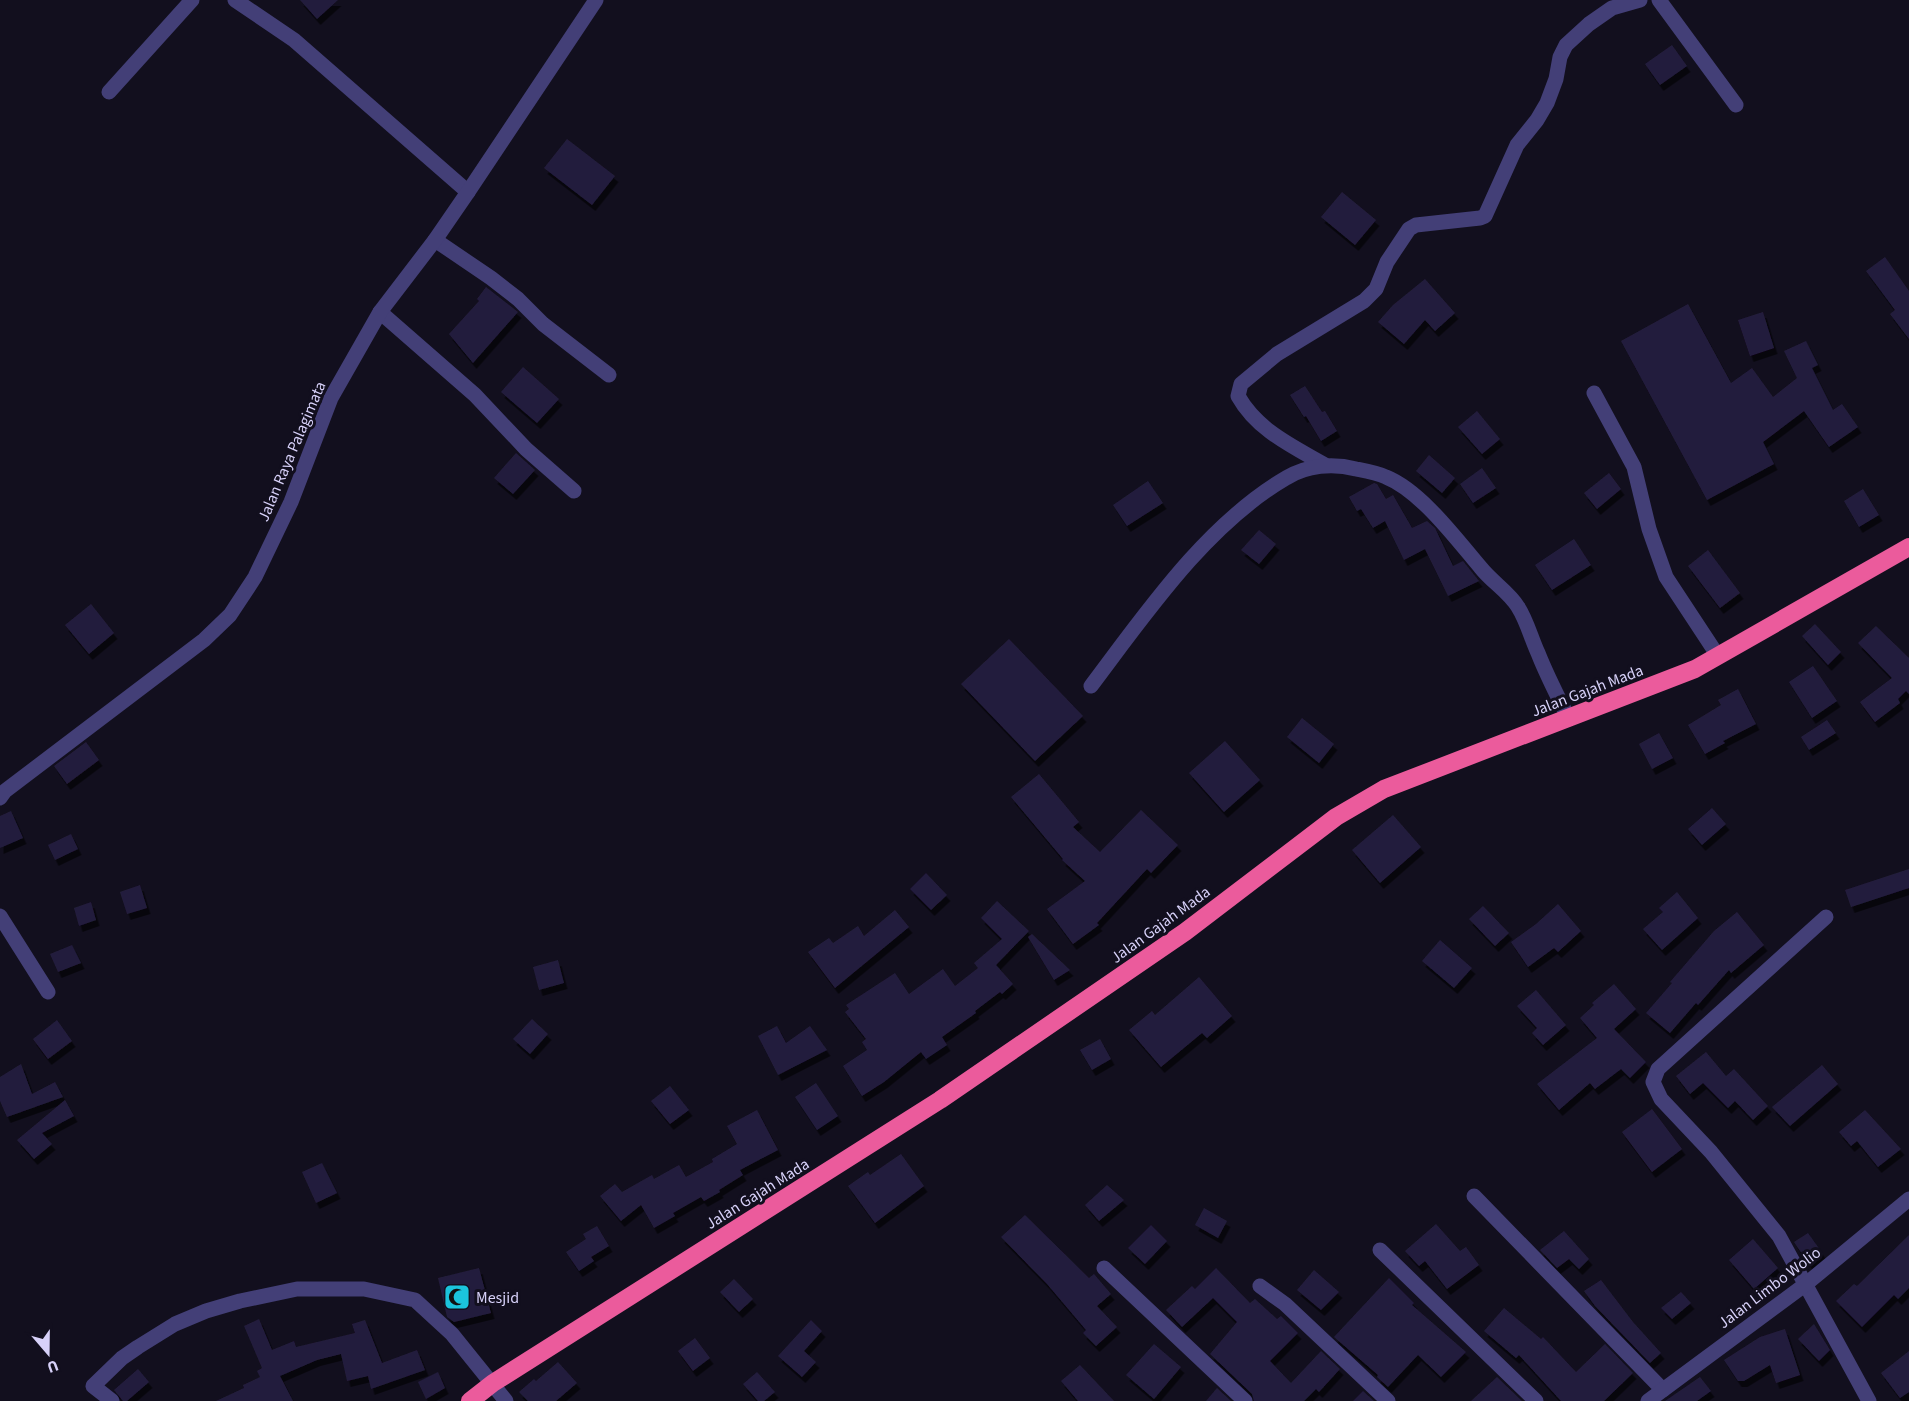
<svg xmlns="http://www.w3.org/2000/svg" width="1909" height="1401" font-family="'Source Sans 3',sans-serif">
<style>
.building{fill:#241d3c;filter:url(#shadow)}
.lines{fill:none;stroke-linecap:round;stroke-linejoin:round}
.minor{stroke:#433f77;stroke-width:15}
.highway{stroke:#eb5b9c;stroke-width:18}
.labels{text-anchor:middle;stroke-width:6;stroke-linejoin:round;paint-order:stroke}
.street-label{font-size:16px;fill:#d7d1f9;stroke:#120f1e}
.poi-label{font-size:16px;fill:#d7d1f9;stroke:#120f1e;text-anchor:start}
</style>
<defs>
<filter id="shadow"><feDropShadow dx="3.5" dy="6" stdDeviation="0" flood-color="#0009"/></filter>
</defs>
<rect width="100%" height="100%" fill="#120f1e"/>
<g class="building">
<polygon points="300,0 338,0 317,19"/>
<polygon points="1672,45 1687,66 1660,85 1645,64"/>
<polygon points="567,139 615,176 592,205 544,168"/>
<polygon points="1342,192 1376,220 1355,245 1321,217"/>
<polygon points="1885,257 1909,291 1909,339 1890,314 1895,310 1866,271"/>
<polygon points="1425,279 1455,313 1435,331 1425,320 1404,344 1378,322 1393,305"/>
<polygon points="486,287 518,312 473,363 449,334 479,301 477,299"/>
<polygon points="1688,304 1731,383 1752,368 1773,397 1797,378 1784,351 1806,341 1818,365 1812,368 1833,410 1842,404 1858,427 1829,447 1804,411 1763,442 1774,464 1707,500 1621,341"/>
<polygon points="1763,312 1774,348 1750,356 1738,320"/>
<polygon points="523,367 559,399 537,423 501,392"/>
<polygon points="1305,386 1322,412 1325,411 1337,431 1321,441 1306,416 1304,417 1290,395"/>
<polygon points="1477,411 1500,439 1482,454 1458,427"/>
<polygon points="516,453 535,470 513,494 494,478"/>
<polygon points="1429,455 1455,478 1442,493 1416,471"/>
<polygon points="1482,468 1496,488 1473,503 1460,484"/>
<polygon points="1609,473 1621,489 1597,509 1584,493"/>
<polygon points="1148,481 1163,503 1127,526 1113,505"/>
<polygon points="1374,483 1377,484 1386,499 1393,495 1412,528 1427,521 1435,528 1453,566 1463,561 1479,581 1448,596 1425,549 1404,560 1385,521 1373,528 1361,509 1357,511 1349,497"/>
<polygon points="1863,489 1879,515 1859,527 1844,501"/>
<polygon points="1259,530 1276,544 1259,564 1241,550"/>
<polygon points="1574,539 1591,565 1552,590 1535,565"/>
<polygon points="1708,550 1740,593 1720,608 1688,566"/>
<polygon points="91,604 114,633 89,654 65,625"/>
<polygon points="1815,624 1841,652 1828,665 1802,636"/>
<polygon points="1876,626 1909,658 1909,694 1906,691 1898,699 1900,703 1875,722 1860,702 1892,678 1858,643"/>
<polygon points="1009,639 1083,716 1035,761 961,684"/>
<polygon points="1813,666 1837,701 1812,718 1789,682"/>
<polygon points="1738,689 1756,724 1723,741 1725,743 1705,754 1688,725 1721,705 1718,700"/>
<polygon points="1302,718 1334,744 1319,763 1287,737"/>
<polygon points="1827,720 1836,733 1809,750 1801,737"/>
<polygon points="1659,733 1673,758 1652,769 1639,744"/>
<polygon points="1225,741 1260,780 1224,812 1189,773"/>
<polygon points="86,742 99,760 67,784 54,766"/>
<polygon points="1039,774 1079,822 1073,827 1100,852 1141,810 1178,845 1151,873 1147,869 1097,923 1099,925 1073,944 1047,909 1085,881 1062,860 1063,859 1011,797"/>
<polygon points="1712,808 1726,824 1702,845 1688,829"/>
<polygon points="11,811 23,838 0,848 0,816"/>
<polygon points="1393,815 1421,847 1380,883 1352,850"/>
<polygon points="71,834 78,849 55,860 48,845"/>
<polygon points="1909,869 1909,888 1851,907 1845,890"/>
<polygon points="926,873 947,895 931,910 910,889"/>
<polygon points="140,885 147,908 127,914 120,892"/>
<polygon points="1677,892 1698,918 1662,950 1643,929 1663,912 1659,908"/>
<polygon points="997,901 1029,931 996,965 1013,984 1002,994 1000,992 975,1011 976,1013 942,1037 947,1045 926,1059 921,1052 884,1082 862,1096 843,1066 867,1050 862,1042 866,1039 845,1012 849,1009 846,1005 895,973 909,994 943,969 955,986 978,968 974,963 1002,939 981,918"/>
<polygon points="91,902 96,920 79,926 74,908"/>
<polygon points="1558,904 1581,931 1558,952 1554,948 1528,967 1511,942 1536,924"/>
<polygon points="1483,906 1509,933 1495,946 1469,919"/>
<polygon points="895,910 909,927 835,988 808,952 829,938 833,943 858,926 864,936"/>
<polygon points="1737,912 1764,945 1731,973 1729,970 1698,1005 1696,1003 1670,1033 1646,1013 1672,983 1670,982 1714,931"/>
<polygon points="1032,934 1070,970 1054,980 1028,937"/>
<polygon points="1440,940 1472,968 1454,988 1422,961"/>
<polygon points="72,945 81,963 58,972 50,954"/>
<polygon points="558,960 564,983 539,990 533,967"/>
<polygon points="1199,977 1232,1016 1207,1038 1202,1033 1161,1067 1129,1030 1152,1011 1155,1015"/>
<polygon points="1614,984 1636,1009 1614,1029 1646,1062 1630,1078 1621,1069 1595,1089 1590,1083 1559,1110 1537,1084 1597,1038 1580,1018 1594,1005 1592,1003"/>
<polygon points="1536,990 1566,1025 1543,1045 1532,1033 1537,1028 1517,1006"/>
<polygon points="532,1019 548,1034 530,1054 513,1039"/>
<polygon points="57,1020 72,1041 48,1059 33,1039"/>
<polygon points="777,1026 786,1043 810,1026 827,1050 778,1075 758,1036"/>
<polygon points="1100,1039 1111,1059 1092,1070 1080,1050"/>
<polygon points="1706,1052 1726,1076 1734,1069 1768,1106 1753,1120 1735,1101 1728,1108 1703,1083 1690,1094 1676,1076"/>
<polygon points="21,1064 32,1094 55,1082 63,1097 7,1117 0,1101 0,1077"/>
<polygon points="1822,1065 1838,1084 1790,1126 1772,1107"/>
<polygon points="816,1083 838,1116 817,1130 795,1097"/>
<polygon points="670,1086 689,1110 670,1124 651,1101"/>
<polygon points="65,1100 74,1116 42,1133 52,1144 34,1159 17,1140"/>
<polygon points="1652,1109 1682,1149 1652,1172 1622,1132"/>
<polygon points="757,1110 778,1150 740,1170 743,1175 719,1190 720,1192 704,1201 701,1197 673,1213 675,1216 654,1228 641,1205 621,1221 600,1196 615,1184 622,1192 652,1175 654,1179 679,1165 686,1177 713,1162 712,1159 737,1144 727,1126"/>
<polygon points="1865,1110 1901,1149 1878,1167 1857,1141 1851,1146 1839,1132"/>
<polygon points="901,1154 924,1186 875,1223 848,1186 868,1172 870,1175"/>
<polygon points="322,1163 337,1193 316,1203 302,1172"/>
<polygon points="1107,1185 1124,1200 1099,1221 1085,1205"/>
<polygon points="1204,1208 1227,1221 1218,1238 1195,1225"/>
<polygon points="1025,1215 1089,1278 1094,1274 1111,1294 1097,1306 1117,1327 1096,1346 1083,1333 1086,1330 1047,1284 1001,1237"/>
<polygon points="1436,1224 1460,1251 1466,1247 1479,1265 1447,1289 1425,1261 1419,1266 1405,1251"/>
<polygon points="1151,1225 1167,1241 1145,1264 1128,1248"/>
<polygon points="597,1226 609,1246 591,1257 594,1261 579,1271 566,1252 586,1239 583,1234"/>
<polygon points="1564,1231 1589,1259 1579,1269 1569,1259 1557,1268 1540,1250"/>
<polygon points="1808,1233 1823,1254 1809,1264 1794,1242"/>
<polygon points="1909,1235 1909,1288 1898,1299 1894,1295 1862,1327 1836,1301 1854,1284 1857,1286"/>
<polygon points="1753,1239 1778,1268 1754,1289 1729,1260"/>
<polygon points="479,1268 491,1313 454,1322 447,1317 438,1278"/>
<polygon points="1216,1268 1250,1303 1255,1299 1277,1319 1281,1316 1298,1333 1270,1361 1291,1383 1321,1351 1340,1369 1319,1392 1316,1389 1304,1401 1254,1401 1252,1394 1210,1354 1237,1322 1213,1298 1182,1327 1166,1310 1192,1286 1195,1289"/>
<polygon points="1314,1270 1339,1292 1321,1310 1297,1290"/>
<polygon points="1389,1278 1414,1303 1412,1305 1466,1352 1441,1377 1418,1355 1388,1387 1377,1377 1378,1375 1334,1337"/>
<polygon points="734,1279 753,1299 739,1312 720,1292"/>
<polygon points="1601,1280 1633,1322 1661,1353 1650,1363 1595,1306 1584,1291"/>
<polygon points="1681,1292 1691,1303 1672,1319 1661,1308"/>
<polygon points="1504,1308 1541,1339 1543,1337 1576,1372 1605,1344 1633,1373 1604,1401 1561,1401 1519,1355 1516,1358 1484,1331"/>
<polygon points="259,1319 272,1350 294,1341 296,1347 355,1333 352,1324 365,1320 382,1363 417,1350 425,1370 371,1389 368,1376 347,1381 341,1354 317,1360 280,1376 293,1401 216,1401 244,1388 243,1385 260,1377 257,1371 262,1368 244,1326"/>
<polygon points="811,1320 822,1331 804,1351 816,1362 802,1377 778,1356"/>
<polygon points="1814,1324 1830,1350 1819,1361 1798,1339"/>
<polygon points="1785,1329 1800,1375 1776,1383 1770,1365 1744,1381 1738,1381 1724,1360 1760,1337"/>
<polygon points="695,1338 710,1358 693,1371 678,1351"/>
<polygon points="1154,1344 1181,1367 1154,1399 1126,1375"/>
<polygon points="1909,1351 1909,1392 1900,1398 1881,1373"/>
<polygon points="558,1362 577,1383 556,1401 528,1401 519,1392 534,1379 536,1381"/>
<polygon points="1080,1365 1114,1401 1078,1401 1061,1381"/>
<polygon points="138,1369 149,1382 127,1401 123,1401 114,1390"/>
<polygon points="438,1372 445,1388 426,1399 418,1382"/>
<polygon points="757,1372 775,1392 764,1401 758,1401 743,1384"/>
<polygon points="1497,1377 1522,1401 1471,1401"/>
<polygon points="1700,1377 1711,1391 1697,1401 1665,1401"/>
<polygon points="1217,1388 1231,1401 1206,1401"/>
<polygon points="1363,1391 1374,1401 1353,1401"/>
</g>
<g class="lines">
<g class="minor">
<polyline points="235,0 294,40 468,192"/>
<polyline points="1659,0 1736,105"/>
<polyline points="109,92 192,0"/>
<polyline points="435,240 491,278 518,299 543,324 609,375"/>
<polyline points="380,312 475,395 526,449 574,491"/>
<polyline points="1594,393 1634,467 1649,529 1666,577 1718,656"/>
<path d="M1325 465C1292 446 1257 430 1238 396L1241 384 1277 354 1364 301 1376 289 1387 262 1409 229 1416 225 1480 218 1485 216 1517 145 1537 120 1547 103 1556 79 1560 57 1566 45 1589 24 1612 8 1640 0"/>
<path d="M1091 686C1146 613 1206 525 1286 478 1307 465 1333 463 1356 469 1366 471 1377 473 1386 477 1421 491 1457 540 1481 568 1492 582 1509 592 1518 607 1527 621 1531 638 1538 653 1547 676 1558 697 1569 719"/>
<polyline points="0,798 5,791 204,640 230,615 255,577 291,502 331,398 380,312 435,240 468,192 596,0"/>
<polyline points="0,916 48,992"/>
<polyline points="1826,917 1658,1069 1653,1082 1661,1099 1711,1152 1779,1236 1869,1401"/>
<polyline points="1474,1196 1663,1390"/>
<polyline points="1380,1250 1536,1401"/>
<polyline points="1104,1268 1245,1401"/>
<polyline points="1260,1286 1285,1304 1388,1401"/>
<polyline points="112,1401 93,1386 122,1358 138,1347 175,1324 206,1311 240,1301 297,1289 364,1289 415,1300 452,1334 506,1401"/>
<polyline points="1648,1401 1806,1284 1909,1199"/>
</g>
<polyline class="highway" points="470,1401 493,1383 940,1100 1185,932 1336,817 1384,789 1695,669 1909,547"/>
</g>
<defs>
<symbol id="mosque-square" viewBox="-11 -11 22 22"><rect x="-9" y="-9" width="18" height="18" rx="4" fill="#1bc4dc" stroke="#120f1e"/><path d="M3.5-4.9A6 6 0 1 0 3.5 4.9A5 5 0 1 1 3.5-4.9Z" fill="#111"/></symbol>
</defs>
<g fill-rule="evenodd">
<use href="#mosque-square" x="442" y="1282" width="30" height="30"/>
</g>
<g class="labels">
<g class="street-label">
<text transform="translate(291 451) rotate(-67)" y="6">Jalan Raya Palagimata</text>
<text transform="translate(1587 690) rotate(-21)" y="6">Jalan Gajah Mada</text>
<text transform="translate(1160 924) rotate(-36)" y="6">Jalan Gajah Mada</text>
<text transform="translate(757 1193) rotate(-32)" y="6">Jalan Gajah Mada</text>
<text transform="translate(1769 1287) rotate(-37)" y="6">Jalan Limbo Wolio</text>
</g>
<g class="poi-label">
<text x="476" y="1303">Mesjid</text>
</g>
</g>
<g transform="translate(48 1353) rotate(160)" stroke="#120f1e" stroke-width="4.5" paint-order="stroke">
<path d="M0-4.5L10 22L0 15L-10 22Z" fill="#d7d1f9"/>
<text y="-9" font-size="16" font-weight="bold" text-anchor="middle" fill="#d7d1f9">U</text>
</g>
</svg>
